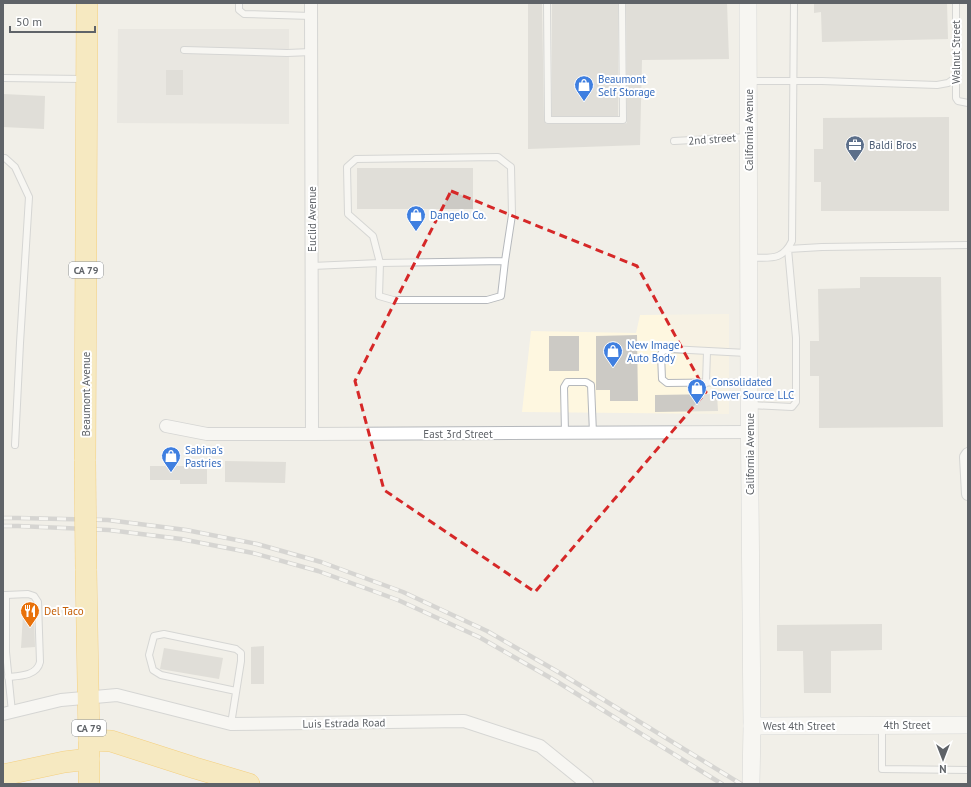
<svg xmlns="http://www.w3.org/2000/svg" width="971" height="787" font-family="'PT Sans',sans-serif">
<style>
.commercial{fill:#fef7e0}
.industrial{fill:#e0deda}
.building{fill:#cccac5}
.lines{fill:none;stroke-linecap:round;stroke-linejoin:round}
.lane-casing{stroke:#b5b8bc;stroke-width:8}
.street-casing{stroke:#b5b8bc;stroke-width:14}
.secondary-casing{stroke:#b6babf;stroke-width:18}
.highway-casing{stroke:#f9ab00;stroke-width:22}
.lane{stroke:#fff;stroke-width:6}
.street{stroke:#fff;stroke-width:12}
.secondary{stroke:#fff;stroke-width:17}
.highway{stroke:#fde293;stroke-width:21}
.rail-casing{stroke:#b6b7b8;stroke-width:4.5}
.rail{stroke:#fff;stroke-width:3;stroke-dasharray:9;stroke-linecap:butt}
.highway-bridge-casing{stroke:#f9ab00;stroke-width:22;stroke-linecap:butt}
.highway-bridge{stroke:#fde293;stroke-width:21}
.marked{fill:none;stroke:#d62828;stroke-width:3;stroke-dasharray:8 5;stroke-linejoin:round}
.labels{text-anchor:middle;stroke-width:4;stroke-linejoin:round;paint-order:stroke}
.shield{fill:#fff;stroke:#8f9295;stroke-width:1}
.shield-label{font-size:10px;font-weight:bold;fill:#5f6368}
.street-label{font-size:11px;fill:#5f6368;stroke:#fff}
.shop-label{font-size:11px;fill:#366cbe;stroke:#fff;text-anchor:start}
.service-label{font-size:11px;fill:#4e5e75;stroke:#fff;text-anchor:start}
.food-label{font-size:11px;fill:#c56008;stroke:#fff;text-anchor:start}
</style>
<rect width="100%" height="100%" fill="#f1efe8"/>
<polygon class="commercial" points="729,314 729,414 522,412 531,331 636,333 640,315"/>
<polygon class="industrial" points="118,29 289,29 289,124 117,123"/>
<g class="building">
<polygon points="528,3 542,3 544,120 546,124 623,124 627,123 626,3 727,3 729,59 642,60 640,145 528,149"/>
<rect x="552" y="3" width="66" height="113"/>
<polygon points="814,3 947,3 948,39 822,42 821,12 814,13"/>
<rect x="166" y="70" width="17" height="25"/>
<polygon points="3,94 45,96 44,129 3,127"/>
<polygon points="949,117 949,211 821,211 821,182 814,182 814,149 823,149 823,118"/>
<rect x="357" y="168" width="116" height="41"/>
<polygon points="860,277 941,277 943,427 819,428 819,376 810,376 810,341 819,341 818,289 860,288"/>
<polygon points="637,335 638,401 610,401 610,390 596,390 596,336"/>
<rect x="549" y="336" width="30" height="35"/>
<polygon points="717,394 718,411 655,412 655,395"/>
<polygon points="225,461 286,462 285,483 225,482"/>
<polygon points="150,466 207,466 207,484 180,484 180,480 150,480"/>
<polygon points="23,615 34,616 35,647 21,648"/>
<polygon points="882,624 882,650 831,651 831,693 804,693 803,651 777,651 777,625"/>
<polygon points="264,646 264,684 251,684 251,647"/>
<polygon points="164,648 223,658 219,679 160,669"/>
</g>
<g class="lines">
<defs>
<g id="lane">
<polyline points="239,3 239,10 244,14 311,16"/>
<polyline points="547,3 548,120 623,120 622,3"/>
<polyline points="956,3 956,98 958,101 968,103"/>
<polyline points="184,50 287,53 311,52"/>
<polyline points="3,78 83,79"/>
<polyline points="748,81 822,81 937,85 948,83 955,78"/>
<polyline points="674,141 747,137"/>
<polyline points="3,158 5,158 15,167 29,197 20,343 15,445"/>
<path d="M749 258C769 257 782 262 792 241L794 3"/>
<polyline points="312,266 380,263 505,261 512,215 511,167 498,157 356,159 347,167 348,214 373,236 380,263 379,296 393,300 487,300 501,296 505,261"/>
<polyline points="747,353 670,349 663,351 661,354 662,379 667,383 748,382"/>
<polyline points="706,383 707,351"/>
<polyline points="750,405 792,407 796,402 796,338 788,249 822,247 968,245"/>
<polyline points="565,433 564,387 567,382 586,382 591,385 593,433"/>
<polyline points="3,595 6,595 6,652 12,712"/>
<path d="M6 595 28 594 34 596 38 602 40 662C37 676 19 676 8 677"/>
<polyline points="231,724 241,661 241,653 236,649 164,634 154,636 149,655 153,670 161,675 236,691"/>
<polyline points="882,726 882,769 968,770"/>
</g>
<g id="street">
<polyline points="311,3 312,434"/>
<polyline points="166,426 207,434 312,434 750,432"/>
<polyline points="968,454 966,457 968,494"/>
<polyline points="3,714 61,700 117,695 231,724 464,721 540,746 587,784"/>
</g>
<g id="secondary">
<polyline points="748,3 749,382 752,726 751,784"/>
<polyline points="752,726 968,725"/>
</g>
<g id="highway">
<polyline points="85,461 87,3"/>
<polyline points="86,569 89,740 89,784"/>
<polyline points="89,740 111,741 195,768 249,784"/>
<polyline points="3,775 64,762 89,759"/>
</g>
</defs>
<use href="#lane" class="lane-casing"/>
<use href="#street" class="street-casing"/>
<use href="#secondary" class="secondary-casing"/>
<use href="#highway" class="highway-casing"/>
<use href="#lane" class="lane"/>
<use href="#street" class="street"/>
<use href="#secondary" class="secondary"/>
<use href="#highway" class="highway"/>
<defs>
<g id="rail">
<polyline points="3,518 18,518 108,520 186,530 257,544 321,562 403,592 487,631 560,673 741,784"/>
<polyline points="3,526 18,526 109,530 181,539 253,553 318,571 398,600 479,637 556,681 722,784"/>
</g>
</defs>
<use href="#rail" class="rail-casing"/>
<use href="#rail" class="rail"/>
<defs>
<polyline id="highway-bridge" points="85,461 86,569"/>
</defs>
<use href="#highway-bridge" class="highway-bridge-casing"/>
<use href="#highway-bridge" class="highway-bridge"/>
</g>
<path d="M0 0H971V787H0ZM451 191 637 266 706 392 535 592 384 490 355 381Z" fill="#f1efe8" fill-opacity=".55" fill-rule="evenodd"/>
<path class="marked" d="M451 191 637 266 706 392 535 592 384 490 355 381Z"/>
<defs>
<symbol id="shop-pin" viewBox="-11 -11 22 30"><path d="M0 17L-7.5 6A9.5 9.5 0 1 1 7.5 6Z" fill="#3f7fe0" stroke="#fff"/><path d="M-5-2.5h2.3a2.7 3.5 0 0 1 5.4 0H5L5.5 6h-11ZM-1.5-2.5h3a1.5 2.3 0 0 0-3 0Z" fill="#fff"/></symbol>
<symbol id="office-pin" viewBox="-11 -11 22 30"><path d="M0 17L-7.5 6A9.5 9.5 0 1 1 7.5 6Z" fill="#5c6f8a" stroke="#fff"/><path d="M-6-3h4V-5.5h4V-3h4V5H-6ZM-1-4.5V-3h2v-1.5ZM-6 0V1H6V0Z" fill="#fff"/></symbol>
<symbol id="restaurant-pin" viewBox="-11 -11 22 30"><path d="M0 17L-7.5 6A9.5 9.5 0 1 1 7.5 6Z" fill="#e8710a" stroke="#fff"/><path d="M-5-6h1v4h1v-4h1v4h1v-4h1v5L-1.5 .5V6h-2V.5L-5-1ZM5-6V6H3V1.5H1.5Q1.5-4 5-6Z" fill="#fff"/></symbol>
</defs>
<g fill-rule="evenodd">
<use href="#shop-pin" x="573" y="74" width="22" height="30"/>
<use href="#office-pin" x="844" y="134" width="22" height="30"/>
<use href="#shop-pin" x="405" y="204" width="22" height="30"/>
<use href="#shop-pin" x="602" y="340" width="22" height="30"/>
<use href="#shop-pin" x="686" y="377" width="22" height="30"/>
<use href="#shop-pin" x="160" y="445" width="22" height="30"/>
<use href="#restaurant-pin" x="19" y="600" width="22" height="30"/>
</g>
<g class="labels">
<g class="shield">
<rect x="69" y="262" width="34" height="16" rx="3"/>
<rect x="72" y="720" width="34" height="16" rx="3"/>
</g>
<g class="shield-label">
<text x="86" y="274">CA 79</text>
<text x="89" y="732">CA 79</text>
</g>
<g class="street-label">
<text transform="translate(956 52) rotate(-90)" y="4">Walnut Street</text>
<text transform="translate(749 130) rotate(-90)" y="4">California Avenue</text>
<text transform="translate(712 139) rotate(-4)" y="4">2nd street</text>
<text transform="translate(312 219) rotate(-90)" y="4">Euclid Avenue</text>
<text transform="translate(86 394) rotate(-90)" y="4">Beaumont Avenue</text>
<text x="458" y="438">East 3rd Street</text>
<text transform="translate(750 454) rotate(-90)" y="4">California Avenue</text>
<text transform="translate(344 723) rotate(-1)" y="4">Luis Estrada Road</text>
<text x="907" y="729">4th Street</text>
<text x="799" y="730">West 4th Street</text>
</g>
<g class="shop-label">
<text x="598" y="83">Beaumont<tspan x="598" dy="13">Self Storage</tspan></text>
<text x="430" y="219">Dangelo Co.</text>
<text x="627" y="349">New Image<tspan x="627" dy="13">Auto Body</tspan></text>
<text x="711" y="386">Consolidated<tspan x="711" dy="13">Power Source LLC</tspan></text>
<text x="185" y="454">Sabina's<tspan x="185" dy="13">Pastries</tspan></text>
</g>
<g class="service-label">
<text x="869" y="149">Baldi Bros</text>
</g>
<g class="food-label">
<text x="44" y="615">Del Taco</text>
</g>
</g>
<rect width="971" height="787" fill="none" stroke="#5f6368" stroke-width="8"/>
<g transform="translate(943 759) rotate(180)" stroke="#ffffff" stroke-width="3" paint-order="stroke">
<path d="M0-3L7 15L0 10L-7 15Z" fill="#5f6368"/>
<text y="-6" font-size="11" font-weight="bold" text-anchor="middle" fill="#5f6368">N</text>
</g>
<path d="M10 26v6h85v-6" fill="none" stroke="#5f6368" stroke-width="2"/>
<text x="16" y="26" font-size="12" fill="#5f6368" stroke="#ffffff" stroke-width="3" paint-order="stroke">50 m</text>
</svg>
